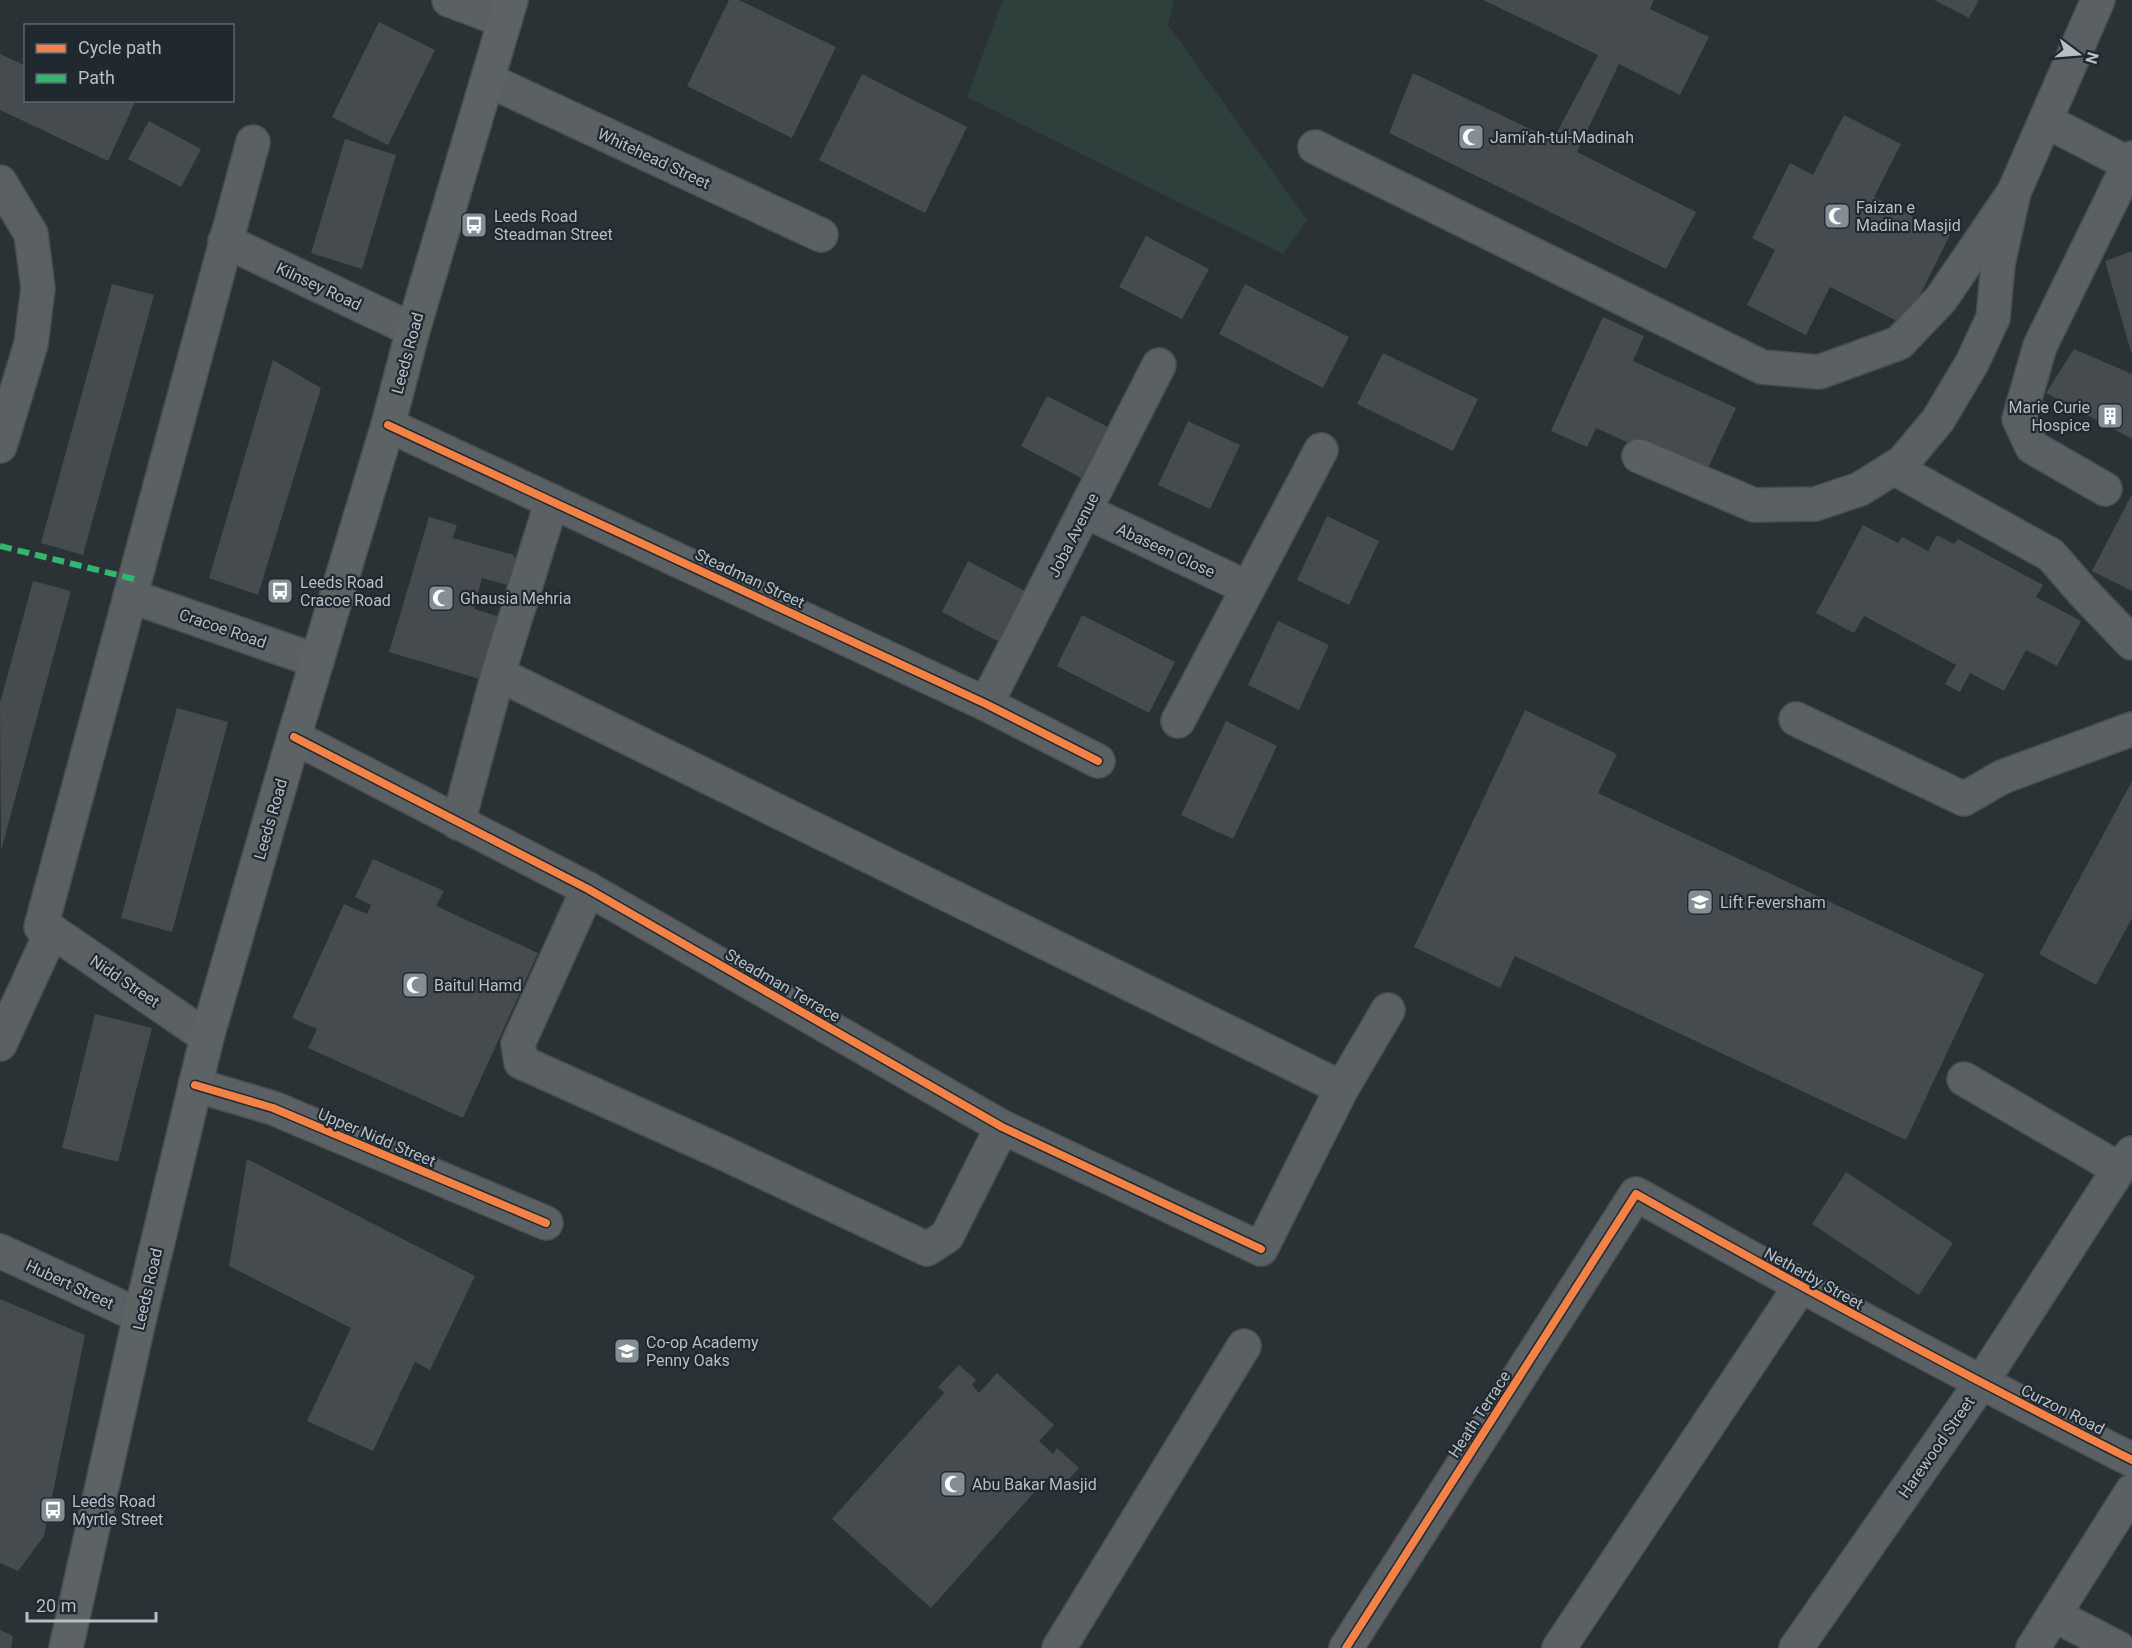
<svg xmlns="http://www.w3.org/2000/svg" width="2132" height="1648" font-family="Roboto,sans-serif">
<style>
.green{fill:#2d403c}
.building{fill:#454b4f}
.lines{fill:none;stroke-linecap:round;stroke-linejoin:round}
.minor-casing{stroke:#484e51;stroke-width:36}
.major-casing{stroke:#484f53;stroke-width:36}
.minor{stroke:#5a6064;stroke-width:33}
.major{stroke:#5d6265;stroke-width:33}
.quiet{stroke:#33b770;stroke-width:6;stroke-dasharray:12 6;stroke-linecap:butt}
.cycleway-casing{stroke:#1f292f;stroke-width:11}
.cycleway{stroke:#f48246;stroke-width:8}
.labels{text-anchor:middle;stroke-width:4.5;stroke-linejoin:round;paint-order:stroke}
.poi-label{font-size:16px;fill:#b5bfc6;stroke:#1f292f;text-anchor:start}
.street-label{font-size:16px;fill:#b5bfc6;stroke:#1f292f}
</style>
<rect width="100%" height="100%" fill="#2a3236"/>
<polygon class="green" points="1003,0 1174,0 1168,25 1307,220 1283,254 967,97"/>
<g class="building">
<polygon points="729,0 739,0 836,47 792,138 687,86"/>
<polygon points="1483,0 1654,0 1650,9 1709,37 1680,95 1619,64 1577,152 1696,212 1666,269 1389,133 1413,73 1553,140 1598,55"/>
<polygon points="1934,0 1979,0 1969,18"/>
<polygon points="379,22 435,50 388,145 332,117"/>
<polygon points="0,54 26,66 26,100 136,100 108,161 0,110"/>
<polygon points="862,74 967,127 925,213 819,160"/>
<polygon points="1844,115 1901,144 1874,197 1950,235 1905,325 1830,287 1806,335 1747,305 1775,250 1752,238 1790,163 1813,175"/>
<polygon points="149,121 201,149 181,187 128,159"/>
<polygon points="345,139 396,155 362,269 311,253"/>
<polygon points="1146,236 1209,269 1182,319 1119,287"/>
<polygon points="2132,251 2132,352 2131,352 2105,261"/>
<polygon points="112,284 154,295 83,555 41,543"/>
<polygon points="1245,284 1349,337 1323,388 1219,334"/>
<polygon points="1603,317 1644,336 1633,361 1736,408 1704,477 1596,428 1587,447 1551,431"/>
<polygon points="2074,349 2132,374 2132,439 2046,393"/>
<polygon points="1383,353 1478,399 1453,451 1357,404"/>
<polygon points="273,360 321,388 258,595 209,578"/>
<polygon points="1047,396 1110,428 1083,479 1021,446"/>
<polygon points="1188,421 1240,445 1210,509 1158,485"/>
<polygon points="2132,494 2132,591 2092,571"/>
<polygon points="1327,516 1379,541 1349,605 1297,580"/>
<polygon points="429,517 457,525 453,538 514,555 517,567 511,586 482,578 474,609 501,617 483,680 389,652"/>
<polygon points="1863,525 1898,543 1902,537 1928,551 1937,535 1954,544 1958,539 2043,585 2036,597 2081,621 2057,666 2026,650 2004,691 1970,673 1960,692 1945,684 1956,665 1864,616 1854,633 1816,613"/>
<polygon points="968,561 1031,594 1005,645 942,612"/>
<polygon points="33,581 71,591 1,851 0,703"/>
<polygon points="1082,615 1175,662 1149,713 1057,666"/>
<polygon points="1278,621 1329,645 1299,710 1248,685"/>
<polygon points="177,708 228,722 172,932 121,918"/>
<polygon points="1525,710 1617,754 1598,793 1984,974 1906,1140 1515,956 1500,988 1414,947"/>
<polygon points="1226,721 1277,746 1233,839 1181,815"/>
<polygon points="2132,781 2132,918 2096,985 2039,954"/>
<polygon points="373,859 444,891 436,906 538,953 463,1118 308,1048 317,1029 292,1018 344,904 367,914 371,905 355,897"/>
<polygon points="95,1014 152,1028 118,1162 62,1148"/>
<polygon points="247,1159 475,1276 430,1370 415,1362 373,1451 307,1421 351,1328 229,1266"/>
<polygon points="1846,1172 1953,1243 1919,1295 1812,1224"/>
<polygon points="0,1299 85,1335 44,1536 18,1571 0,1563"/>
<polygon points="959,1365 976,1380 972,1385 979,1393 997,1373 1054,1425 1039,1441 1053,1454 1057,1448 1079,1468 1060,1489 1047,1478 931,1608 832,1519 944,1393 938,1387"/>
<polygon points="0,1630 13,1636 11,1648 0,1648"/>
</g>
<g class="lines">
<defs>
<g id="minor">
<polyline points="449,0 505,21"/>
<polyline points="488,80 821,235"/>
<polyline points="2046,121 2129,164"/>
<polyline points="1315,147 1762,367 1819,372 1899,343 1941,299 2014,192"/>
<polyline points="0,182 31,234 38,288 31,344 0,446"/>
<polyline points="225,241 413,330"/>
<polyline points="388,425 986,704 1098,761"/>
<polyline points="1639,456 1754,505 1815,504 1860,489 1903,462 1938,420 1972,363 1993,318 1998,264 2014,192 2098,0"/>
<polyline points="1894,468 2051,555 2083,592 2132,643"/>
<polyline points="2105,489 2032,447 2019,419 2040,346 2132,158"/>
<polyline points="1085,511 1248,588"/>
<polyline points="130,596 317,661"/>
<polyline points="498,674 1342,1088"/>
<polyline points="986,704 1159,365"/>
<polyline points="1796,719 1964,799 2002,777 2132,729"/>
<polyline points="1178,721 1321,450"/>
<polyline points="294,737 588,889 1002,1127 1261,1249 1342,1088 1388,1010"/>
<polyline points="458,823 498,674 552,501"/>
<polyline points="588,889 518,1044 521,1062 719,1151 927,1249 947,1236 1002,1127"/>
<polyline points="207,1037 52,931 41,927 253,142"/>
<polyline points="0,1044 52,931"/>
<polyline points="1964,1079 2119,1169"/>
<polyline points="195,1085 273,1108 546,1223"/>
<polyline points="0,1251 140,1316"/>
<polyline points="2054,1615 2118,1648"/>
<polyline points="1059,1648 1244,1346"/>
<path d="M1346 1648 1636 1194C1799 1286 1964 1375 2132 1460"/>
<polyline points="1559,1648 1800,1287"/>
<polyline points="1796,1648 1981,1383 2119,1169 2132,1153"/>
<polyline points="2033,1648 2132,1491"/>
</g>
<polyline id="major" points="66,1648 140,1316 207,1037 294,737 388,425 413,330 511,0"/>
</defs>
<use href="#minor" class="minor-casing"/>
<use href="#major" class="major-casing"/>
<use href="#minor" class="minor"/>
<use href="#major" class="major"/>
<polyline class="quiet" points="0,546 134,579"/>
<defs>
<g id="cycleway">
<polyline points="388,425 986,704 1098,761"/>
<polyline points="294,737 588,889 1002,1127 1261,1249"/>
<polyline points="195,1085 273,1108 546,1223"/>
<path d="M1346 1648 1636 1194C1799 1286 1964 1375 2132 1460"/>
</g>
</defs>
<use href="#cycleway" class="cycleway-casing"/>
<use href="#cycleway" class="cycleway"/>
</g>
<defs>
<symbol id="mosque-square" viewBox="-11 -11 22 22"><rect x="-9" y="-9" width="18" height="18" rx="4" fill="#848e94" stroke="#1f292f"/><path d="M3.5-4.9A6 6 0 1 0 3.5 4.9A5 5 0 1 1 3.5-4.9Z" fill="#fff"/></symbol>
<symbol id="bus-square" viewBox="-11 -11 22 22"><rect x="-9" y="-9" width="18" height="18" rx="4" fill="#848e94" stroke="#1f292f"/><path d="M-5-6H5V4H4V6H2V4H-2V6H-4V4H-5ZM-3.5-4V0h7V-4ZM-3.5 1.2v1.5H-2V1.2ZM2 1.2v1.5H3.5V1.2Z" fill="#fff"/></symbol>
<symbol id="building-square" viewBox="-11 -11 22 22"><rect x="-9" y="-9" width="18" height="18" rx="4" fill="#848e94" stroke="#1f292f"/><path d="M-4-6H4V6H1V3H-1V6H-4ZM-2.5-4.3h1.7v1.8h-1.7ZM.8-4.3h1.7v1.8H.8ZM-2.5-1h1.7V.8h-1.7ZM.8-1h1.7V.8H.8Z" fill="#fff"/></symbol>
<symbol id="school-square" viewBox="-11 -11 22 22"><rect x="-9" y="-9" width="18" height="18" rx="4" fill="#848e94" stroke="#1f292f"/><path d="M0-5L7-2L0 1L-7-2ZM-4 1L0 2.5L4 1V4Q0 6-4 4Z" fill="#fff"/></symbol>
</defs>
<g fill-rule="evenodd">
<use href="#mosque-square" x="1456" y="122" width="30" height="30"/>
<use href="#mosque-square" x="1822" y="201" width="30" height="30"/>
<use href="#bus-square" x="459" y="210" width="30" height="30"/>
<use href="#building-square" x="2095" y="401" width="30" height="30"/>
<use href="#bus-square" x="265" y="576" width="30" height="30"/>
<use href="#mosque-square" x="426" y="583" width="30" height="30"/>
<use href="#school-square" x="1685" y="887" width="30" height="30"/>
<use href="#mosque-square" x="400" y="970" width="30" height="30"/>
<use href="#school-square" x="612" y="1336" width="30" height="30"/>
<use href="#mosque-square" x="938" y="1469" width="30" height="30"/>
<use href="#bus-square" x="38" y="1495" width="30" height="30"/>
</g>
<g class="labels">
<g class="poi-label">
<text x="1490" y="143">Jami'ah-tul-Madinah</text>
<text x="1856" y="213">Faizan e<tspan x="1856" dy="18">Madina Masjid</tspan></text>
<text x="494" y="222">Leeds Road<tspan x="494" dy="18">Steadman Street</tspan></text>
<text x="2090" y="413" text-anchor="end">Marie Curie<tspan x="2090" dy="18">Hospice</tspan></text>
<text x="300" y="588">Leeds Road<tspan x="300" dy="18">Cracoe Road</tspan></text>
<text x="460" y="604">Ghausia Mehria</text>
<text x="1720" y="908">Lift Feversham</text>
<text x="434" y="991">Baitul Hamd</text>
<text x="646" y="1348">Co-op Academy<tspan x="646" dy="18">Penny Oaks</tspan></text>
<text x="972" y="1490">Abu Bakar Masjid</text>
<text x="72" y="1507">Leeds Road<tspan x="72" dy="18">Myrtle Street</tspan></text>
</g>
<g class="street-label">
<text transform="translate(654 158) rotate(25)" y="6">Whitehead Street</text>
<text transform="translate(319 286) rotate(25)" y="6">Kilnsey Road</text>
<text transform="translate(407 353) rotate(-75)" y="6">Leeds Road</text>
<text transform="translate(1073 535) rotate(-63)" y="6">Joba Avenue</text>
<text transform="translate(1166 550) rotate(25)" y="6">Abaseen Close</text>
<text transform="translate(750 578) rotate(25)" y="6">Steadman Street</text>
<text transform="translate(223 628) rotate(19)" y="6">Cracoe Road</text>
<text transform="translate(270 819) rotate(-74)" y="6">Leeds Road</text>
<text transform="translate(125 981) rotate(34)" y="6">Nidd Street</text>
<text transform="translate(783 985) rotate(30)" y="6">Steadman Terrace</text>
<text transform="translate(377 1137) rotate(23)" y="6">Upper Nidd Street</text>
<text transform="translate(1814 1278) rotate(29)" y="6">Netherby Street</text>
<text transform="translate(70 1284) rotate(25)" y="6">Hubert Street</text>
<text transform="translate(147 1289) rotate(-77)" y="6">Leeds Road</text>
<text transform="translate(2063 1409) rotate(27)" y="6">Curzon Road</text>
<text transform="translate(1479 1414) rotate(-57)" y="6">Heath Terrace</text>
<text transform="translate(1936 1447) rotate(-55)" y="6">Harewood Street</text>
</g>
</g>
<rect x="24" y="24" width="210" height="78" fill="#1f292f" stroke="#5b656b" stroke-width="1.5"/>
<rect x="36" y="44" width="30" height="9" fill="#f48246" stroke="#5b656b" stroke-width="1.5"/>
<text x="78" y="54" font-size="18" fill="#b5bfc6">Cycle path</text>
<rect x="36" y="74" width="30" height="9" fill="#33b770" stroke="#5b656b" stroke-width="1.5"/>
<text x="78" y="84" font-size="18" fill="#b5bfc6">Path</text>
<g transform="translate(2078 54) rotate(106)" stroke="#1f292f" stroke-width="4.5" paint-order="stroke">
<path d="M0-4.5L10 22L0 15L-10 22Z" fill="#b5bfc6"/>
<text y="-9" font-size="16" font-weight="bold" text-anchor="middle" fill="#b5bfc6">N</text>
</g>
<path d="M27 1612v9h129v-9" fill="none" stroke="#b5bfc6" stroke-width="3"/>
<text x="36" y="1612" font-size="18" fill="#b5bfc6" stroke="#1f292f" stroke-width="4.5" paint-order="stroke">20 m</text>
</svg>
